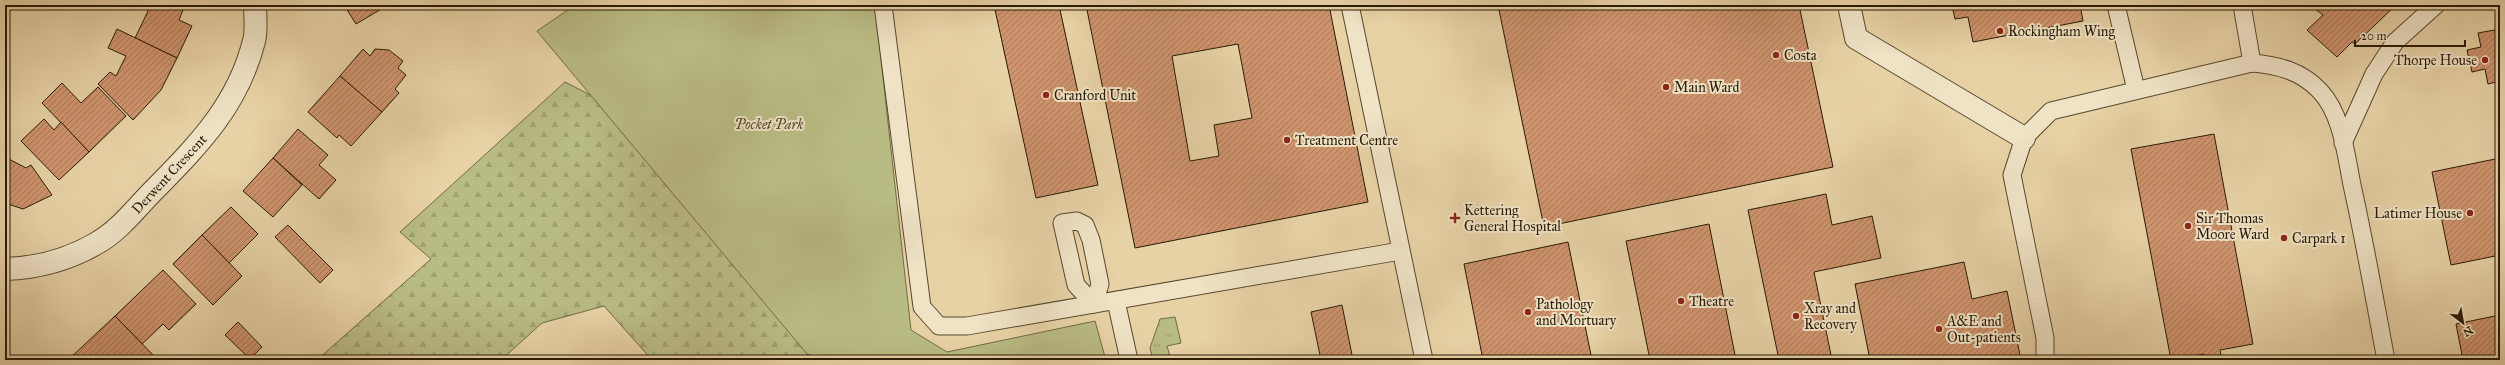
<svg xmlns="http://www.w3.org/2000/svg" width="2505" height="365" font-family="'IM FELL Great Primer',serif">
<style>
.grass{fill:url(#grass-tufts);stroke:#716a45}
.forest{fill:url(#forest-firs);stroke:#716a45}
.green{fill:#b9bb84;stroke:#716a45}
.building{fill:url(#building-hatch);stroke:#291a06;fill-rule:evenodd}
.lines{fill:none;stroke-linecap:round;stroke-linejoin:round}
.lane-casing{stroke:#58482e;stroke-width:19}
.street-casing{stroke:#58482e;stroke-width:24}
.lane{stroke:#efe2c5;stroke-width:17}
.street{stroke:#efe2c5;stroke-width:22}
.poi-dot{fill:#8f2418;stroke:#efe2c5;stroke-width:1.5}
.labels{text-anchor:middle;stroke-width:4;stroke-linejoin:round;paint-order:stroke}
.poi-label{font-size:14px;fill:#291a06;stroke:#efe2c5;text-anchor:start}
.park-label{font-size:14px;font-style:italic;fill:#544a2c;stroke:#efe2c5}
.street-label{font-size:14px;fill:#291a06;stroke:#efe2c5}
</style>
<defs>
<pattern id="grass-tufts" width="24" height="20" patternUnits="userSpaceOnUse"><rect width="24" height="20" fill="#b9bb84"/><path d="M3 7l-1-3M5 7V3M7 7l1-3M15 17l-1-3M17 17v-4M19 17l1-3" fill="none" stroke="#9fa070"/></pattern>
<pattern id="forest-firs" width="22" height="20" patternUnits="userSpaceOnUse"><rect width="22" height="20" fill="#b9bb84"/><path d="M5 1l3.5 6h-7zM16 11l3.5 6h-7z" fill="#9fa070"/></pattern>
<pattern id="building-hatch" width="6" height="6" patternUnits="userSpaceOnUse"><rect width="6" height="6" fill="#cf946d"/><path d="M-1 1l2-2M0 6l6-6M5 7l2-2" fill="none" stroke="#a87858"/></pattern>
</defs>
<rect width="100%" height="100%" fill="#e7d2a6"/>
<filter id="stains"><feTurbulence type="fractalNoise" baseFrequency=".005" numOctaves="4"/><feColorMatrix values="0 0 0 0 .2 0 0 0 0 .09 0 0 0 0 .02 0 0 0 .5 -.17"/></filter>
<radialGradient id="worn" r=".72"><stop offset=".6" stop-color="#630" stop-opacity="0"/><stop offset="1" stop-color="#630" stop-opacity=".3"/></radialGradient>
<polygon class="grass" points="1175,317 1181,343 1167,346 1171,360 1153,360 1150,348 1160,319"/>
<polygon class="forest" points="565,82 723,163 874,360 652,360 604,306 542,323 501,360 317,360 431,259 400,232"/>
<polygon class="green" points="575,5 875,5 911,330 947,352 1095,321 1105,357 1095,360 827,360 807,354 537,31"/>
<g class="building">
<polygon points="145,5 185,5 179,20 192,26 177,58 135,38 148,11"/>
<polygon points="344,5 388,5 356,24"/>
<polygon points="994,5 1059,5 1098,185 1036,198"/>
<path d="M1086 5H1329L1368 202 1135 248ZM1238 44 1252 118 1214 125 1219 156 1190 161 1172 56Z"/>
<polygon points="1498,5 1799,5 1833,167 1544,227"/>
<polygon points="1952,5 2080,5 2083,21 1973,42 1968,17 1955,19"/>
<polygon points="2310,5 2396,5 2355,44 2352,42 2337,57 2307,30 2323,15"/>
<polygon points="117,29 177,58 161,90 133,120 98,84 110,72 116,76 126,56 108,48"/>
<polygon points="2500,29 2500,81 2488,84 2485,69 2472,72 2467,50 2481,47 2478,33"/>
<polygon points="363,49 370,56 375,49 389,50 403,61 398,68 406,75 395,89 399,93 382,112 340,76"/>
<polygon points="340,76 382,112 351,146 339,135 337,138 308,112"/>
<polygon points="62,83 81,103 98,87 126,116 89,152 42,103"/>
<polygon points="44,119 54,130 61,122 89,152 59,180 21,141"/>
<polygon points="298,129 328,155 319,165 336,180 319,199 273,158"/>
<polygon points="2214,134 2253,344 2220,350 2222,360 2205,360 2204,354 2171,360 2131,149"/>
<polygon points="5,157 26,168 31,165 52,195 23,209 5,203"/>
<polygon points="273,158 302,185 273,217 243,191"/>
<polygon points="2500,158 2500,255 2451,265 2432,172"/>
<polygon points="1826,194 1832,225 1872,216 1881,258 1814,272 1832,360 1779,360 1748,210"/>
<polygon points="231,207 258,234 229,263 202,235"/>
<polygon points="1709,224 1736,360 1650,360 1626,241"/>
<polygon points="288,225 333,270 320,283 275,237"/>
<polygon points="202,235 242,276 213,305 173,264"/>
<polygon points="1568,242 1592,360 1483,360 1464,264"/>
<polygon points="1964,262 1972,299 2007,291 2021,360 1870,360 1855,284"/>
<polygon points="163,270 196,304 169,330 163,324 142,344 115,316"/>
<polygon points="1342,305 1353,360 1321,360 1311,312"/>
<polygon points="2500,315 2500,360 2463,360 2456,324"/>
<polygon points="115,316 156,358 154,360 68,360"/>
<polygon points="238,322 262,347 250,359 225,335"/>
</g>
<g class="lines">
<defs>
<g id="lane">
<polyline points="883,5 922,307 939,326 967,326 1400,251"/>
<polyline points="1350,5 1424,360"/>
<polyline points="2116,5 2136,90"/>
<polyline points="2242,5 2252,63"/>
<polyline points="2343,143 2374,74 2395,42 2436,5"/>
<polygon points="1077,221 1085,225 1091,240 1100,284 1094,304 1076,285 1062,223"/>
<polyline points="1116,301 1129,360"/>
<path d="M2045 360V338L2012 175 2024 138 2051 111 2252 63C2278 65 2301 71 2320 91 2342 114 2346 155 2352 185 2365 243 2375 302 2386 360"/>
</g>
<g id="street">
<polyline points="1849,5 1856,38 2024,138"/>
<path d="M5 269C38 268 68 260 97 243 119 231 137 207 154 190 199 144 238 105 254 41 257 30 255 16 255 5"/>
</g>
</defs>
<use href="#lane" class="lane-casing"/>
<use href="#street" class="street-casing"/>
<use href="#lane" class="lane"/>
<use href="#street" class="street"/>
</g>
<g class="poi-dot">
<circle cx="2000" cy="31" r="4"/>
<circle cx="1776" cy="55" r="4"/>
<circle cx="2485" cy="60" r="4"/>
<circle cx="1666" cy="87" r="4"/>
<circle cx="1046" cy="95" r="4"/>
<circle cx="1287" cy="140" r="4"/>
<circle cx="2470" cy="213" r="4"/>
<path d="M1453 212h4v4h4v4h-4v4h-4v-4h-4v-4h4z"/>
<circle cx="2188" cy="226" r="4"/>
<circle cx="2284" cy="238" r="4"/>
<circle cx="1681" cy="301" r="4"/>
<circle cx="1528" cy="312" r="4"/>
<circle cx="1796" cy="316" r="4"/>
<circle cx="1939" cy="329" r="4"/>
</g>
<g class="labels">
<g class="poi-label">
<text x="2008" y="36">Rockingham Wing</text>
<text x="1784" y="60">Costa</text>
<text x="2477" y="65" text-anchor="end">Thorpe House</text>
<text x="1674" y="92">Main Ward</text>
<text x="1054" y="100">Cranford Unit</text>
<text x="1295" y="145">Treatment Centre</text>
<text x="1464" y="215">Kettering<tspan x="1464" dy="16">General Hospital</tspan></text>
<text x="2462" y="218" text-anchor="end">Latimer House</text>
<text x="2196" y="223">Sir Thomas<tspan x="2196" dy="16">Moore Ward</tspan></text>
<text x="2292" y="243">Carpark 1</text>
<text x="1689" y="306">Theatre</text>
<text x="1536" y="309">Pathology<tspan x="1536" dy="16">and Mortuary</tspan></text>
<text x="1804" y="313">Xray and<tspan x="1804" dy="16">Recovery</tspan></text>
<text x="1947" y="326">A&amp;E and<tspan x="1947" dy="16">Out-patients</tspan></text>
</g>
<g class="park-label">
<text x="769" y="129">Pocket Park</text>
</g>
<g class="street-label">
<text transform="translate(169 174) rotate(-47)" y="5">Derwent Crescent</text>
</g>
</g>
<rect width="2505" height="365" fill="none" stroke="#e7d2a6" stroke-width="20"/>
<rect x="6" y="6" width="2493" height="353" fill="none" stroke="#291a06" stroke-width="2"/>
<rect x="10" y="10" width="2485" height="345" fill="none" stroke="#291a06"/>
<g transform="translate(2463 323) rotate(149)" stroke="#efe2c5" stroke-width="3" paint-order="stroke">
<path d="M0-3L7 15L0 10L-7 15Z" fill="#291a06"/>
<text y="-6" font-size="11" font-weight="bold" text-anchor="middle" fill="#291a06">N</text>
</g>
<path d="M2355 40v6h110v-6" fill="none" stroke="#291a06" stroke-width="2"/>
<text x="2361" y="40" font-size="12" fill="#291a06" stroke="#efe2c5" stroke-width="3" paint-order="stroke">20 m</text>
<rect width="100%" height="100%" filter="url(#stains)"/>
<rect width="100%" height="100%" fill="url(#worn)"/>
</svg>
